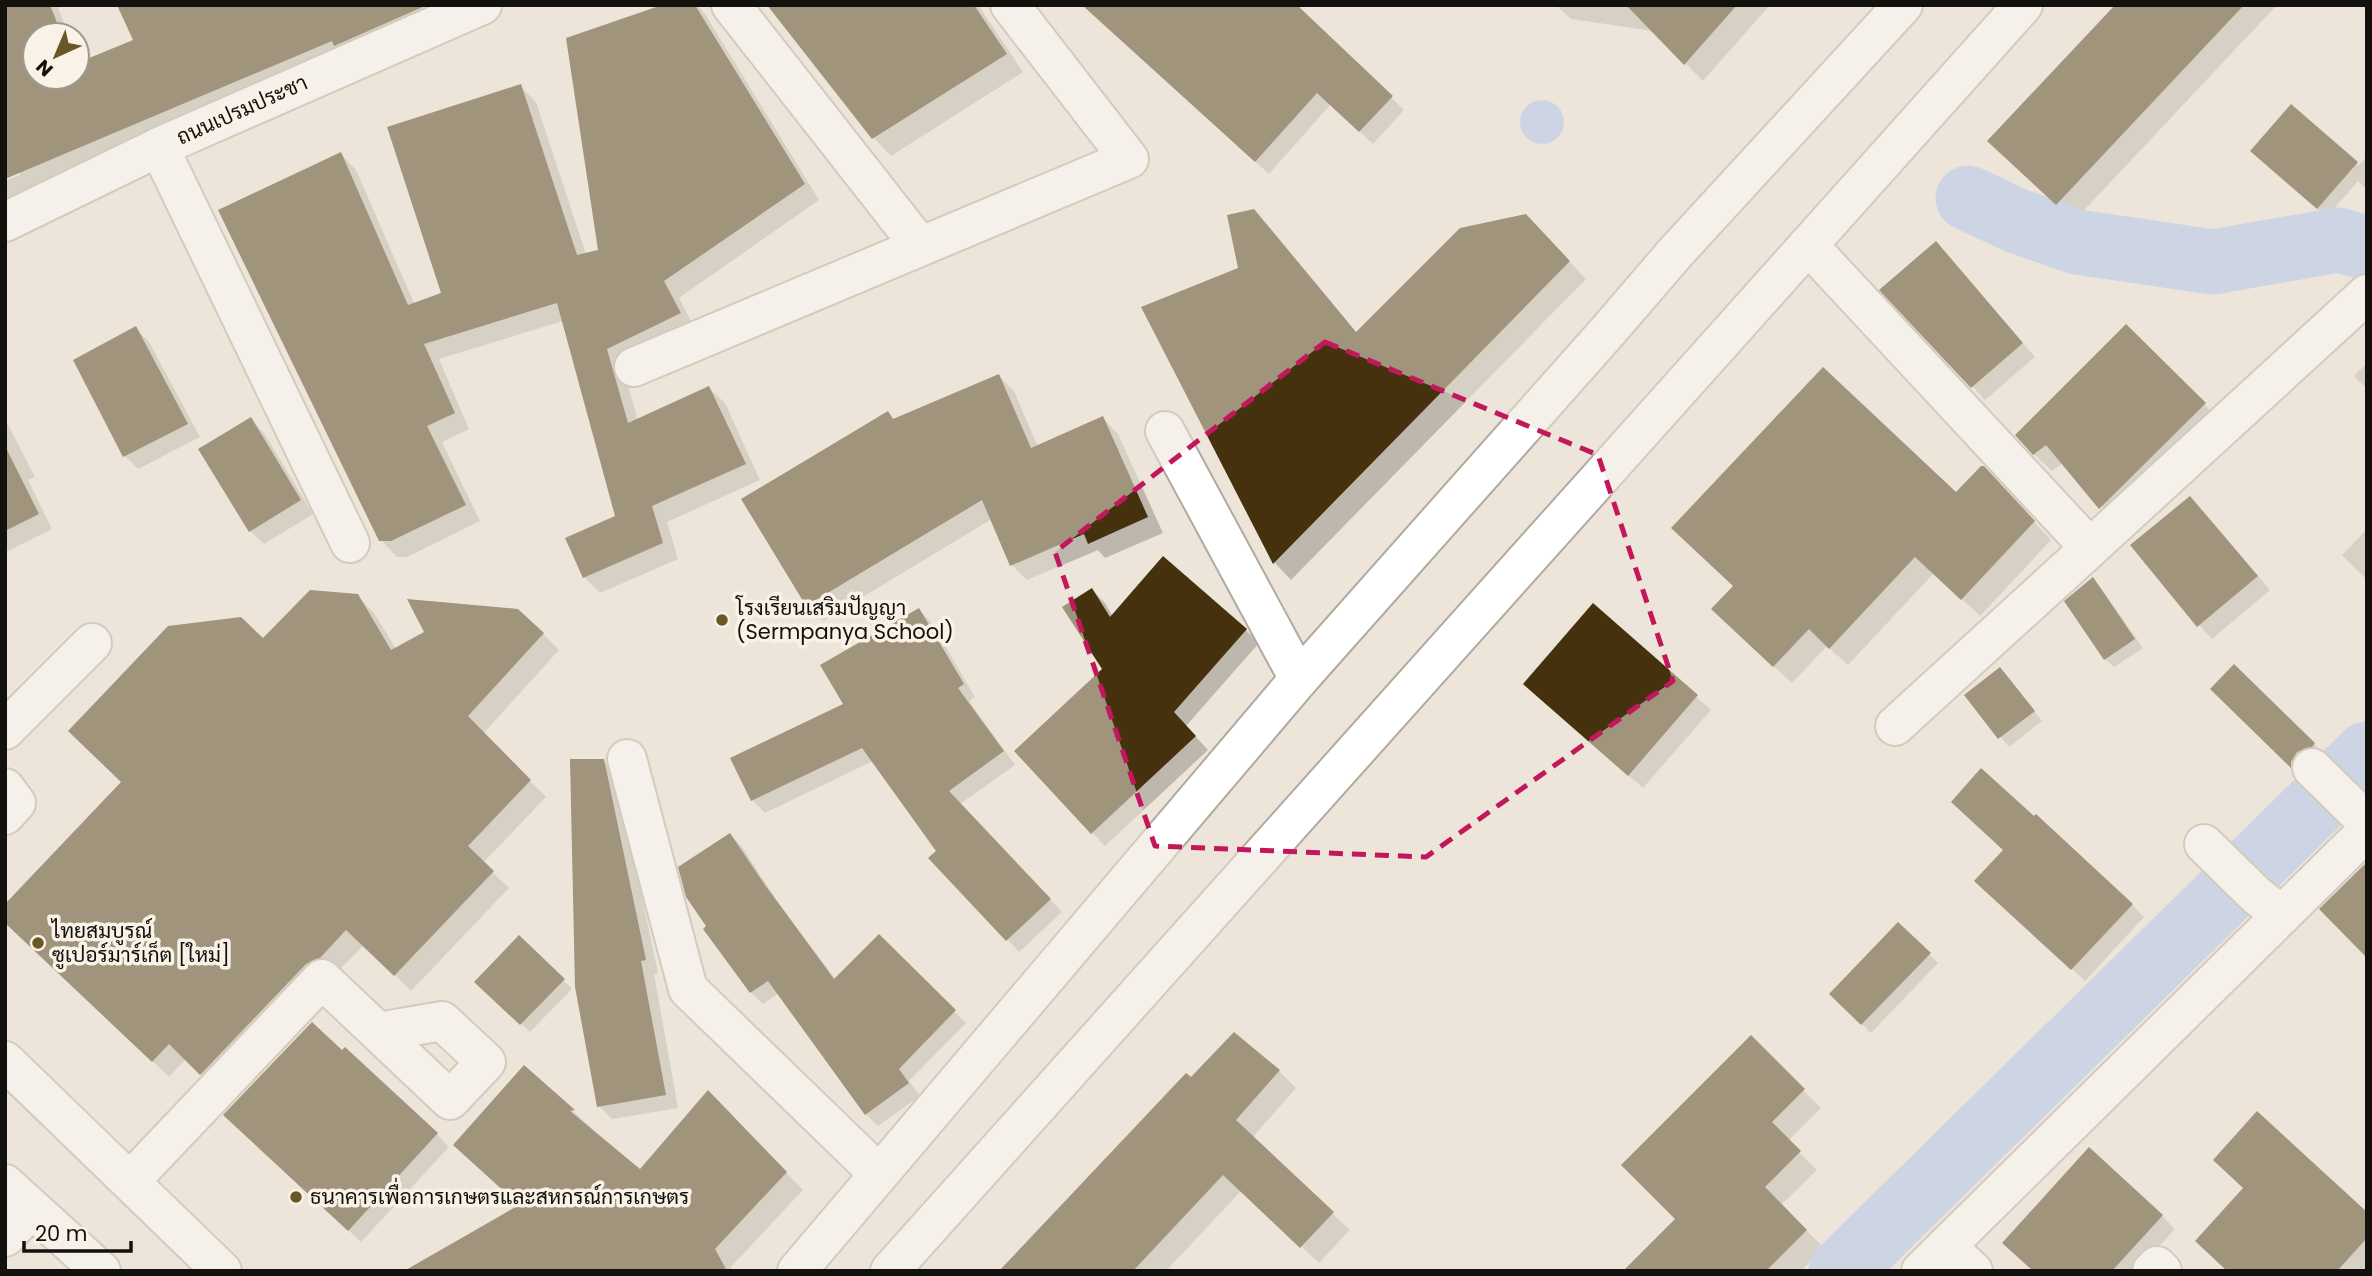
<svg xmlns="http://www.w3.org/2000/svg" width="2372" height="1276" font-family="Poppins,Sarabun,sans-serif">
<style>
.water{fill:#a7c2f4}
.shadow{fill:#0003}
.lines{fill:none;stroke-linecap:round;stroke-linejoin:round}
.river{stroke:#a7c2f4;stroke-width:65}
.building{fill:#45310d}
.minor-casing{stroke:#b1aa9e;stroke-width:42}
.major-casing{stroke:#b1aa9e;stroke-width:42}
.minor{stroke:#fff;stroke-width:38}
.major{stroke:#fff;stroke-width:38}
.marked{fill:none;stroke:#c2185b;stroke-width:5;stroke-dasharray:14 9;stroke-linejoin:round}
.poi-dot{fill:#6a5726;stroke:#faf2e6;stroke-width:2.5}
.labels{text-anchor:middle;stroke-width:7;stroke-linejoin:round;paint-order:stroke}
.street-label{font-size:21px;fill:#13110d;stroke:#faf2e6}
.poi-label{font-size:21px;fill:#13110d;stroke:#faf2e6;text-anchor:start}
</style>
<rect width="100%" height="100%" fill="#ede5d9"/>
<circle class="water" cx="1542" cy="122" r="22"/>
<g class="shadow">
<polygon points="5,5 57,5 69,35 35,35 35,77 77,77 77,53 81,63 135,40 119,5 473,5 5,200 5,181 20,175"/>
<polygon points="668,5 697,5 705,14 819,200 679,298 695,329 622,364 638,421 709,388 725,403 760,480 667,522 678,559 600,593 584,577 617,517 563,321 439,359 469,429 442,442 480,521 407,557 397,557 381,540 341,154 356,170 415,305 444,294 520,86 536,102 586,254 600,251"/>
<polygon points="769,5 978,5 1023,72 891,156 874,138"/>
<polygon points="1083,5 1391,97 1404,110 1373,144 1331,104 1269,174"/>
<polygon points="1556,5 1770,5 1703,81 1653,31 1571,19"/>
<polygon points="2117,5 2277,5 2074,221 2007,158"/>
<polygon points="2291,106 2359,165 2367,156 2367,190 2358,181 2327,217 2261,160"/>
<polygon points="1254,211 1271,229 1357,333 1543,234 1586,279 1291,580 1275,563 1143,308 1240,269"/>
<polygon points="1936,244 2035,357 1985,400 1972,386"/>
<polygon points="2126,326 2222,422 2118,525 2063,463 2052,471 2034,454"/>
<polygon points="136,329 149,342 200,437 138,469 125,456"/>
<polygon points="2367,363 2367,389 2354,376"/>
<polygon points="999,376 1014,391 1038,447 1103,418 1118,434 1163,533 1105,558 1098,550 1027,580 1012,565 992,519 823,621 807,605 888,413 894,420"/>
<polygon points="5,419 35,477 28,480 52,529 8,551 5,549"/>
<polygon points="251,420 264,433 313,514 264,544 250,531"/>
<polygon points="2001,486 2051,540 1980,616 1934,573 1848,665 1827,646 1792,683 1731,627 1735,586 1956,495"/>
<polygon points="2203,511 2270,590 2212,639 2199,625"/>
<polygon points="2367,529 2367,580 2342,555"/>
<polygon points="2093,579 2101,588 2143,648 2114,667 2105,659"/>
<polygon points="1092,590 1105,603 1113,617 1246,630 1259,643 1186,726 1208,750 1105,846 1016,751 1104,670"/>
<polygon points="357,596 374,613 396,649 543,634 559,650 483,734 546,797 483,863 509,888 411,991 364,945 218,1090 186,1059 169,1077 5,921 263,640"/>
<polygon points="1594,606 1711,710 1643,788 1539,697"/>
<polygon points="919,610 931,622 975,697 969,701 1015,765 960,804 1062,912 1019,952 1007,939 939,851 873,761 765,813 752,800 846,705"/>
<polygon points="2234,667 2323,753 2299,774 2213,689"/>
<polygon points="2008,678 2042,721 2009,747 1966,695"/>
<polygon points="603,760 616,774 658,973 654,974 678,1108 612,1119 599,1106"/>
<polygon points="730,835 742,847 776,899 836,980 879,937 966,1023 909,1081 920,1096 878,1126 866,1114 779,993 763,1004 751,992"/>
<polygon points="1989,893 2132,905 2144,917 2085,981"/>
<polygon points="1898,924 1938,963 1871,1033 1831,994"/>
<polygon points="519,937 572,989 530,1032 477,982"/>
<polygon points="1751,1038 1821,1108 1788,1141 1817,1170 1781,1205 1824,1248 1801,1271 1625,1271 1677,1219"/>
<polygon points="524,1067 640,1172 708,1093 803,1190 731,1267 733,1271 407,1271 521,1206"/>
<polygon points="1279,1071 1296,1088 1252,1138 1350,1230 1319,1263 1241,1191 1166,1271 1002,1271 1191,1080"/>
<polygon points="238,1127 437,1134 449,1147 361,1242"/>
<polygon points="2245,1189 2367,1215 2367,1271 2228,1271"/>
<polygon points="2162,1216 2175,1229 2137,1271 2034,1271"/>
</g>
<g class="lines">
<g class="river">
<polyline points="1968,198 2017,221 2077,242 2213,262 2338,240 2367,248"/>
<polyline points="1841,1271 2367,754"/>
</g>
</g>
<g class="building">
<polygon points="5,5 50,5 62,35 35,35 35,77 77,77 77,63 133,40 117,5 427,5 334,46 332,41 5,179"/>
<polygon points="662,5 695,5 805,184 664,281 681,313 607,349 628,423 709,386 746,464 652,506 663,543 583,578 565,538 615,516 557,303 424,344 455,413 427,426 466,505 391,541 379,541 218,210 341,152 408,305 441,293 387,127 521,84 577,255 598,250 566,38"/>
<polygon points="767,5 974,5 1007,54 872,139"/>
<polygon points="1082,5 1297,5 1393,96 1359,132 1317,93 1255,162"/>
<polygon points="1626,5 1737,5 1684,65"/>
<polygon points="2115,5 2244,5 2056,205 1987,141"/>
<polygon points="2291,104 2358,162 2317,209 2250,151"/>
<polygon points="1254,209 1356,332 1460,228 1526,214 1570,261 1273,564 1141,307 1238,268 1227,215"/>
<polygon points="1936,241 2023,343 1971,388 1879,290"/>
<polygon points="2126,324 2206,403 2099,509 2046,445 2033,455 2015,435"/>
<polygon points="136,326 188,424 123,457 73,360"/>
<polygon points="1823,367 1956,492 1981,466 1984,466 2035,521 1961,600 1915,557 1829,649 1809,629 1773,667 1711,609 1733,586 1671,528"/>
<polygon points="999,374 1031,448 1103,416 1148,517 1088,544 1084,534 1010,566 982,500 806,606 741,499 888,411 893,419"/>
<polygon points="251,417 301,500 249,532 198,449"/>
<polygon points="5,446 39,514 5,531"/>
<polygon points="2190,496 2258,576 2197,627 2130,545"/>
<polygon points="1163,556 1247,629 1174,712 1196,736 1091,834 1014,751 1102,669 1062,607 1092,588 1110,617"/>
<polygon points="2093,577 2135,639 2104,660 2064,601"/>
<polygon points="310,590 358,594 391,650 424,632 407,599 518,609 544,633 468,716 531,780 468,846 494,871 394,976 346,930 320,958 306,964 200,1075 169,1044 152,1062 5,923 5,904 121,782 68,731 168,626 241,617 263,638"/>
<polygon points="1593,603 1698,695 1628,776 1523,684"/>
<polygon points="919,608 964,684 958,688 1004,751 949,791 1051,899 1006,941 928,858 936,851 862,748 751,801 730,758 843,704 820,665"/>
<polygon points="2234,664 2315,743 2312,747 2297,752 2291,762 2291,768 2210,689"/>
<polygon points="2000,667 2035,711 1998,739 1964,695"/>
<polygon points="570,759 604,759 646,960 641,961 666,1095 597,1107 575,987"/>
<polygon points="1981,768 2034,816 2036,814 2133,904 2071,970 1974,881 2003,850 1951,802"/>
<polygon points="730,833 765,885 834,979 879,934 956,1010 899,1069 909,1083 865,1115 768,981 750,993 703,929 706,926 686,897 678,867"/>
<polygon points="2367,862 2367,958 2319,909"/>
<polygon points="1898,922 1931,953 1861,1025 1829,994"/>
<polygon points="519,935 565,979 520,1025 474,982"/>
<polygon points="312,1022 342,1050 345,1047 438,1133 348,1231 223,1115"/>
<polygon points="1234,1032 1280,1070 1236,1120 1334,1212 1300,1248 1223,1175 1133,1271 999,1271 1186,1073 1191,1077"/>
<polygon points="1751,1035 1805,1089 1772,1122 1801,1151 1765,1187 1807,1230 1766,1271 1623,1271 1675,1219 1621,1165"/>
<polygon points="524,1065 575,1110 570,1111 640,1169 708,1090 787,1172 715,1249 727,1271 404,1271 519,1205 453,1145"/>
<polygon points="2257,1111 2367,1212 2367,1238 2337,1271 2227,1271 2195,1241 2243,1188 2213,1160"/>
<polygon points="2089,1147 2163,1215 2112,1271 2033,1271 2002,1243"/>
</g>
<g class="lines">
<defs>
<g id="minor">
<polyline points="731,5 920,246"/>
<polyline points="159,147 350,543"/>
<polyline points="5,222 159,147 482,5"/>
<polyline points="1808,245 2090,548 2367,294"/>
<polyline points="634,367 1129,159 1010,5"/>
<polyline points="1165,431 1299,679"/>
<polyline points="1895,726 2090,548"/>
<polyline points="5,730 92,643"/>
<polyline points="627,759 688,989 878,1173"/>
<polyline points="2312,768 2367,822"/>
<polyline points="5,788 16,803 5,815"/>
<polyline points="2204,844 2257,896 2282,915"/>
<polyline points="130,1181 322,979 450,1100 486,1062 442,1021 378,1032"/>
<polyline points="5,1237 31,1209"/>
<polyline points="1946,1246 1973,1271"/>
<polyline points="1921,1271 2367,831"/>
<polyline points="2152,1271 2157,1266 2162,1271"/>
</g>
<g id="major">
<polyline points="5,1061 222,1271"/>
<polyline points="5,1184 101,1271"/>
<polyline points="797,1271 1299,679 1608,331 1675,253 1903,5"/>
<polyline points="890,1271 2023,5"/>
</g>
</defs>
<use href="#minor" class="minor-casing"/>
<use href="#major" class="major-casing"/>
<use href="#minor" class="minor"/>
<use href="#major" class="major"/>
</g>
<path d="M0 0H2372V1276H0ZM1325 342 1598 455 1673 681 1426 857 1155 846 1055 552Z" fill="#ede5d9" fill-opacity=".55" fill-rule="evenodd"/>
<path class="marked" d="M1325 342 1598 455 1673 681 1426 857 1155 846 1055 552Z"/>
<g class="poi-dot">
<circle cx="722" cy="620" r="7"/>
<circle cx="38" cy="943" r="7"/>
<circle cx="296" cy="1197" r="7"/>
</g>
<g class="labels">
<g class="street-label">
<text transform="translate(242 110) rotate(-24)" y="7">ถนนเปรมประชา</text>
</g>
<g class="poi-label">
<text x="736" y="615">โรงเรียนเสริมปัญญา<tspan x="736" dy="24">(Sermpanya School)</tspan></text>
<text x="52" y="938">ไทยสมบูรณ์<tspan x="52" dy="24">ซูเปอร์มาร์เก็ต [ใหม่]</tspan></text>
<text x="310" y="1204">ธนาคารเพื่อการเกษตรและสหกรณ์การเกษตร</text>
</g>
</g>
<rect width="2372" height="1276" fill="none" stroke="#13110d" stroke-width="14"/>
<g transform="translate(56 56) rotate(224)"><circle r="33" fill="#faf2e6" stroke="#9e988f" stroke-width="2"/>
<path d="M0-5L12 26L0 18L-12 26Z" fill="#6a5726"/>
<text y="-10" font-size="19" font-weight="bold" text-anchor="middle" fill="#13110d">N</text>
</g>
<path d="M24 1241v10h107v-10" fill="none" stroke="#13110d" stroke-width="3.5"/>
<text x="35" y="1241" font-size="21" fill="#13110d" stroke="#faf2e6" stroke-width="5" paint-order="stroke">20 m</text>
</svg>
